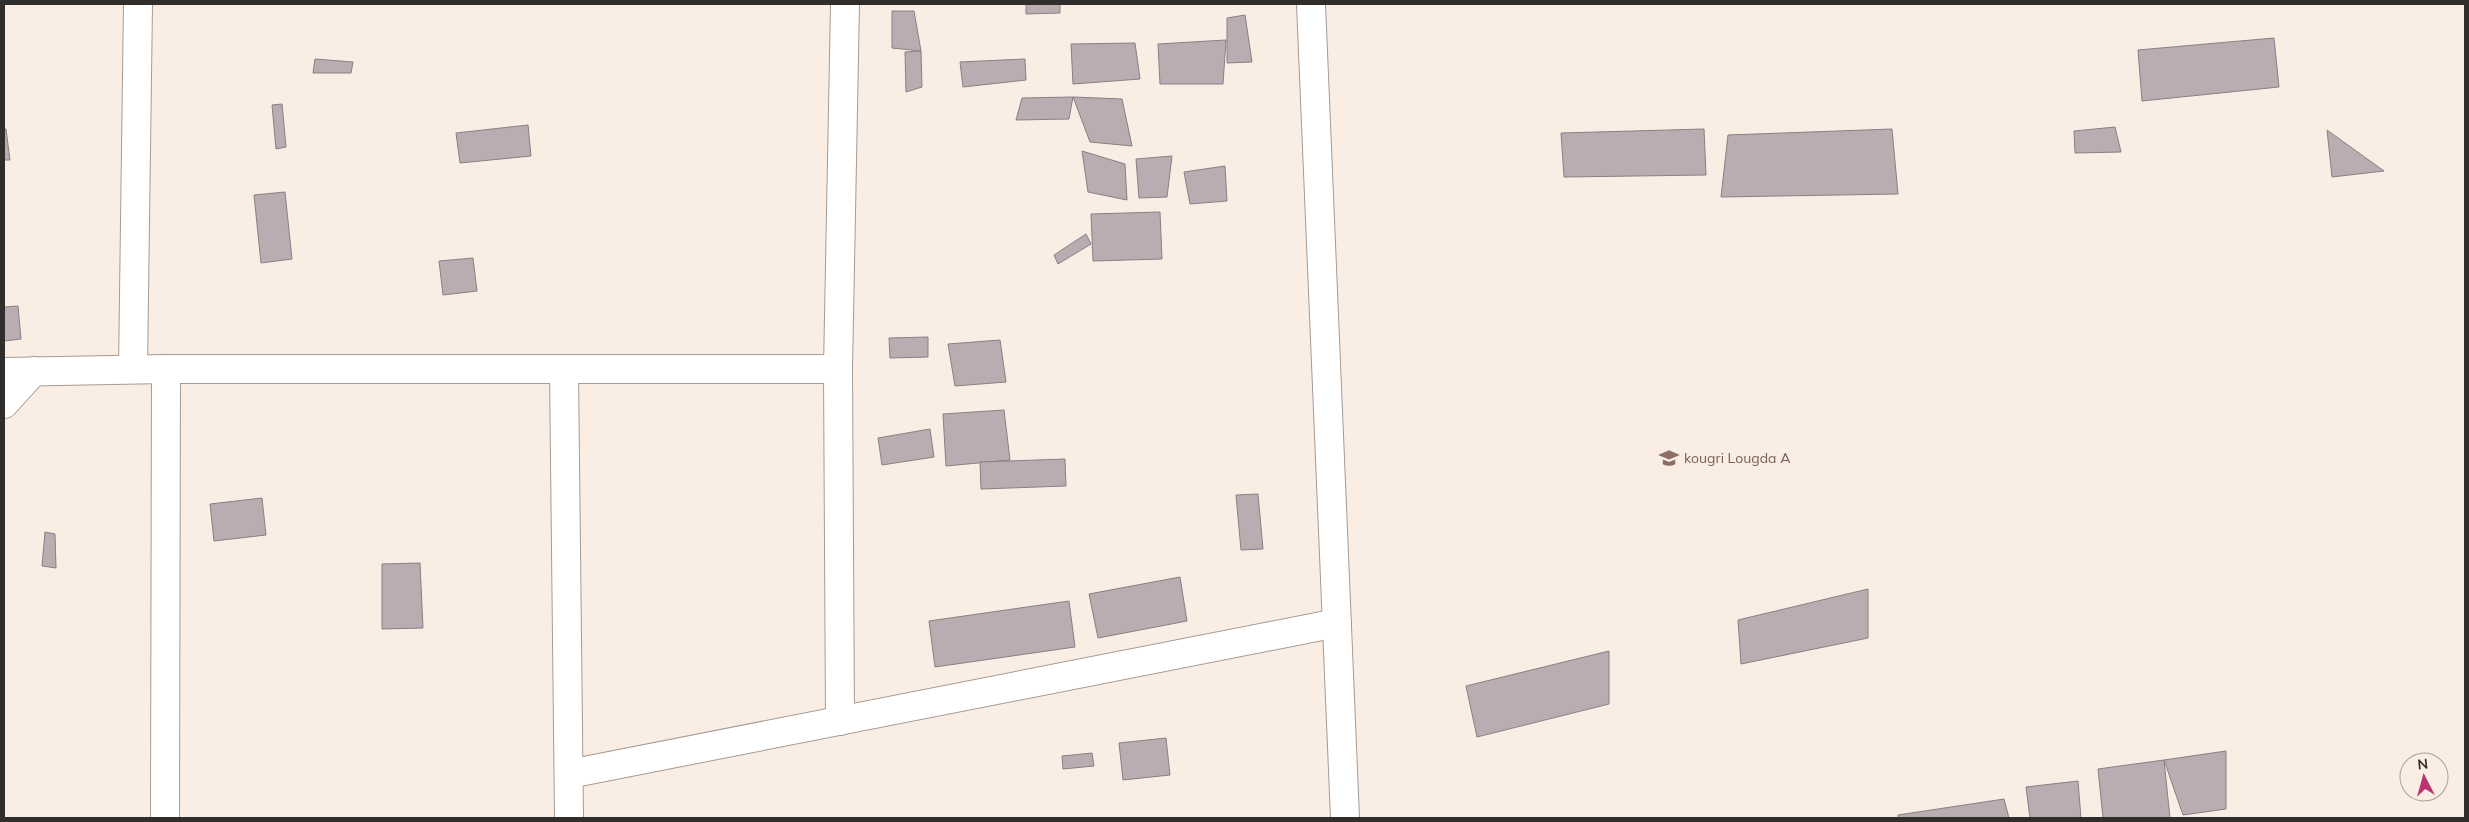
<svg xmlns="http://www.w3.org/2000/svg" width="2469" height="822" font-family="Mulish,sans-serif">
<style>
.building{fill:#baacb0;stroke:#8c7e83}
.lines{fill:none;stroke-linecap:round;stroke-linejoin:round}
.minor-casing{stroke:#a69b93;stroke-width:30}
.minor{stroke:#fff;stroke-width:28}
.labels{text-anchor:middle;stroke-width:5;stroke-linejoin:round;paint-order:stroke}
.education-label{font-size:14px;fill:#785e54;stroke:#f9ede4;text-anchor:start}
</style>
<rect width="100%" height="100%" fill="#f9ede4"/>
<g class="building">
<polygon points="1026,4 1060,4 1060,13 1026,14"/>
<polygon points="892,11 914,11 921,51 892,48"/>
<polygon points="1245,15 1252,62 1227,63 1227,18"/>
<polygon points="2274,38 2279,87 2142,101 2138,50"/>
<polygon points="1226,40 1223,84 1160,84 1158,44"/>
<polygon points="1135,43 1140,79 1073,84 1071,44"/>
<polygon points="921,51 922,87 906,92 905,52"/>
<polygon points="315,59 353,62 351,73 313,73"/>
<polygon points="1025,59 1026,80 963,87 960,62"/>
<polygon points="1073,97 1069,119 1016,120 1022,98"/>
<polygon points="1073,97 1122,99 1132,146 1090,142"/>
<polygon points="282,104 286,147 276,149 272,105"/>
<polygon points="528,125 531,156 460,163 456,133"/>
<polygon points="2115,127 2121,152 2075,153 2074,131"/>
<polygon points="4,129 6,129 10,160 4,160"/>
<polygon points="1704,129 1706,175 1564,177 1561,133"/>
<polygon points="1892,129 1898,194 1721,197 1728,135"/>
<polygon points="2327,130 2384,171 2332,177"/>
<polygon points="1082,151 1125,164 1127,200 1088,192"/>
<polygon points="1172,156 1167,197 1139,198 1136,159"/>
<polygon points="1225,166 1227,201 1190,204 1184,172"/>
<polygon points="285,192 292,259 261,263 254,195"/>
<polygon points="1160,212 1162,259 1093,261 1091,214"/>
<polygon points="1086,234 1091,244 1058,264 1054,255"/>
<polygon points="473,258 477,291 443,295 439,261"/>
<polygon points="18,306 21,339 4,341 4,307"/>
<polygon points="928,337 928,357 890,358 889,338"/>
<polygon points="1000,340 1006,382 955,386 948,344"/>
<polygon points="1004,410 1010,460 946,466 943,414"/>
<polygon points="930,429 934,457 882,465 878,438"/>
<polygon points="1065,459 1066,486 981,489 980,462"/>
<polygon points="1258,494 1263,549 1241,550 1236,495"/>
<polygon points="262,498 266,535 214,541 210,504"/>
<polygon points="45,532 55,534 56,568 42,566"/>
<polygon points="420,563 423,628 382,629 382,564"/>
<polygon points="1180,577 1187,621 1098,638 1089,594"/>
<polygon points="1868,589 1868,638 1741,664 1738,620"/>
<polygon points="1069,601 1075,647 935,667 929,621"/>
<polygon points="1609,651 1609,704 1477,737 1466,686"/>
<polygon points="1166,738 1170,775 1123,780 1119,743"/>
<polygon points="2226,751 2226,809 2183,815 2164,760"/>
<polygon points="1092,753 1094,766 1063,769 1062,756"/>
<polygon points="2164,760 2170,818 2103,818 2098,769"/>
<polygon points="2078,781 2081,818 2030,818 2026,787"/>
<polygon points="2004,799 2009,818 1898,818 1898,815"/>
</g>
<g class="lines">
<defs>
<g id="minor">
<polyline points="1311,4 1345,818"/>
<polyline points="133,369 138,4"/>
<polyline points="564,369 569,818"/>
<polyline points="4,372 166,369 838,369"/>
<polyline points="4,404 34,371"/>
<polyline points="840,721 838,369 845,4"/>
<polyline points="569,774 1337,623"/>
<polyline points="165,818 166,369"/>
</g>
</defs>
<use href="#minor" class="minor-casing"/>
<use href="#minor" class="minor"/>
</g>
<defs>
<symbol id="school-bare" viewBox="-9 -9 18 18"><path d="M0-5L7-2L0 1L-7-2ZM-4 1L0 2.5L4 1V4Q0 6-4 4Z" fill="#8d6e63" stroke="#f9ede4" stroke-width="2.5" paint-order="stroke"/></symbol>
</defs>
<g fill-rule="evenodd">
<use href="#school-bare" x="1655" y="444" width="28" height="28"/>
</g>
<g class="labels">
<g class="education-label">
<text x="1684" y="463">kougri Lougda A</text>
</g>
</g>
<rect width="2469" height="822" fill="none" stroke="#312d2a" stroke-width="10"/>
<g transform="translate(2424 777) rotate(354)"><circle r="24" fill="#f9ede4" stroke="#a9a09a"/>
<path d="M0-4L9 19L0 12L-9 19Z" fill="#bb3370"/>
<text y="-8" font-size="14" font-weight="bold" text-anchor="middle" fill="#312d2a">N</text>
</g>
</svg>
